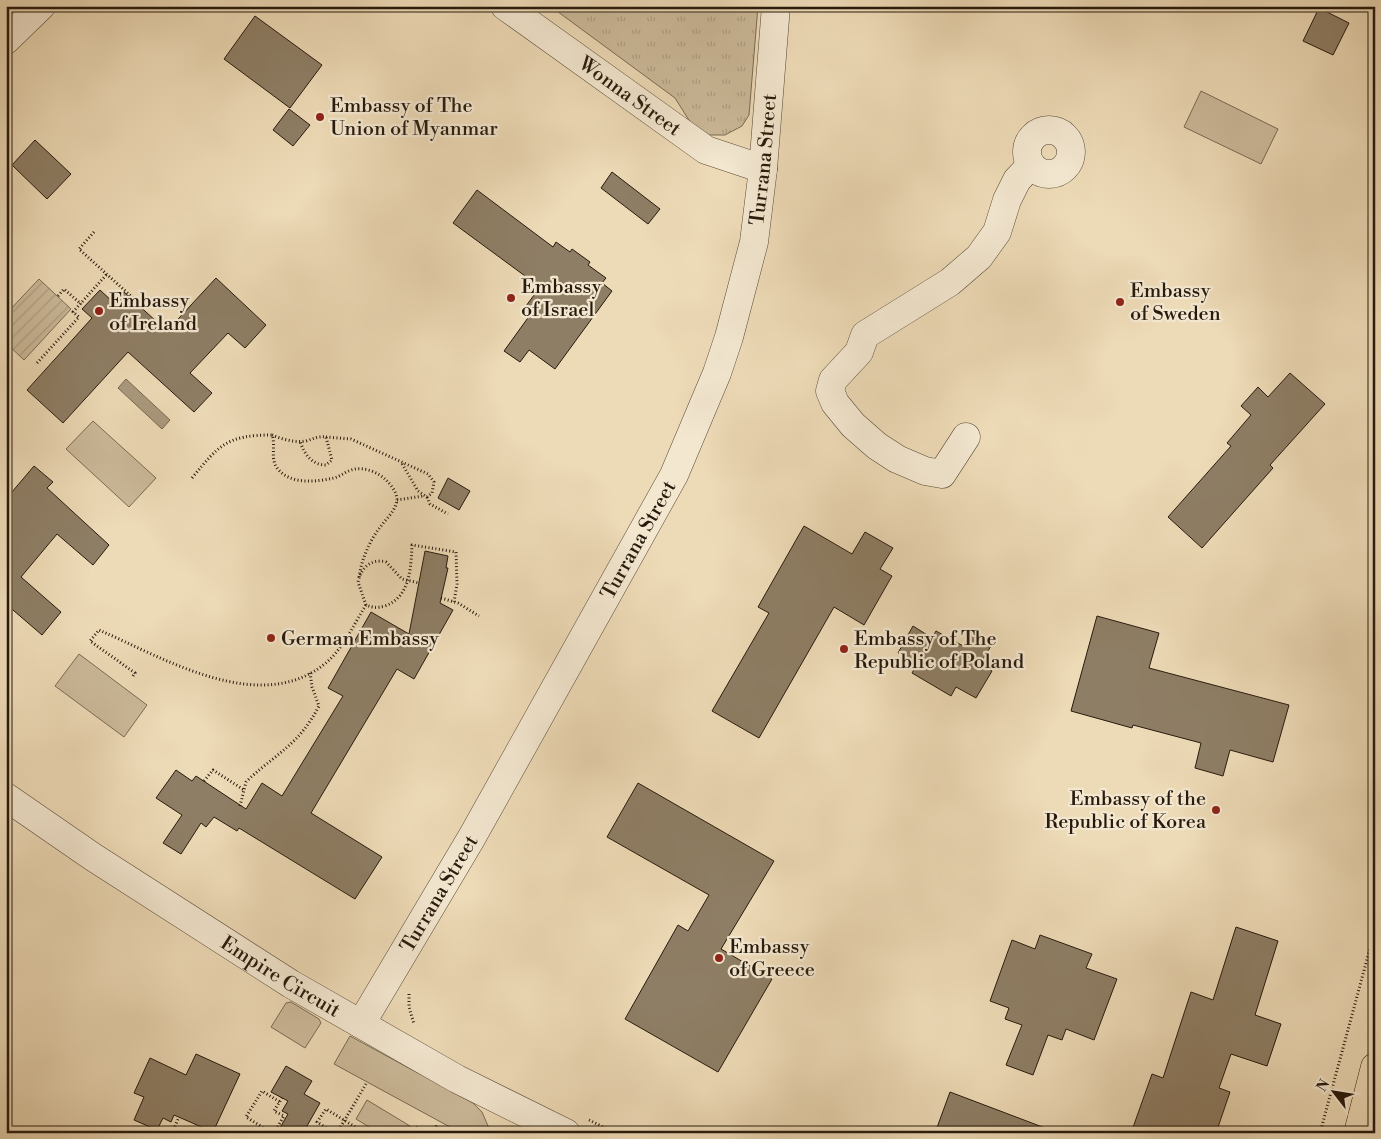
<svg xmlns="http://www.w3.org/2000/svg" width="1381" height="1139" font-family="'Libre Bodoni',serif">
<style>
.grass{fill:#cbb999;stroke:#796a53}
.park{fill:url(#park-tufts);stroke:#796a53}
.garden{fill:url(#garden-furrows);stroke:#796a53}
.water{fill:#aa997d;stroke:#766650}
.building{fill:#8e7e65;stroke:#271a0d}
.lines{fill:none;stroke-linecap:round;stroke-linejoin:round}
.minor-casing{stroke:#584a37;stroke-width:29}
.highway-casing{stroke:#271a0d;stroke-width:29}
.path{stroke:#271a0d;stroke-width:3;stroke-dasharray:1 2.5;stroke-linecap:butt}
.minor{stroke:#f3e7d0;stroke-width:28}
.highway{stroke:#eddab6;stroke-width:28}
.poi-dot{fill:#8f2418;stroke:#f3e7d0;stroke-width:2}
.labels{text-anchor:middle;stroke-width:4.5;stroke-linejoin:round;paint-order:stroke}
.street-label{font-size:20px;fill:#271a0d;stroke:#f3e7d0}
.poi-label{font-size:20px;fill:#271a0d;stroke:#f3e7d0;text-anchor:start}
</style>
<defs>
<pattern id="park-tufts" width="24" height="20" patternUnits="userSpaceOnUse" patternTransform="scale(1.25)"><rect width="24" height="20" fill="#cbb999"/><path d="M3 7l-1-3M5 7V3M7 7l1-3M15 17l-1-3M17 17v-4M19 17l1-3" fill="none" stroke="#ae9e83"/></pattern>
<pattern id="garden-furrows" width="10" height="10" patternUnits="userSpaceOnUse" patternTransform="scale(1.25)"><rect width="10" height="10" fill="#cbb999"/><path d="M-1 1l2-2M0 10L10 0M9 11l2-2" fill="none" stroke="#ae9e83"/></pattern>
</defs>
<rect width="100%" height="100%" fill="#eddab6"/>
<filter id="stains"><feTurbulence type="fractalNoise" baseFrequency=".004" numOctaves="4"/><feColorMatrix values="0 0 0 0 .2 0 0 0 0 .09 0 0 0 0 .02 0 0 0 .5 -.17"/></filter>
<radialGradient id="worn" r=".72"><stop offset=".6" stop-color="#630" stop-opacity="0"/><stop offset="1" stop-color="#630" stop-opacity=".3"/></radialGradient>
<g class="grass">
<polygon points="1201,91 1278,129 1261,164 1184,127"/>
<polygon points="93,421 156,478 129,507 66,449"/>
<polygon points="79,654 147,705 124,737 55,686"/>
<polygon points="291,1002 319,1019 321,1023 305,1048 271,1027 286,1003"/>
<polygon points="350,1036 473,1103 482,1112 491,1133 461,1133 334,1064"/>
<polygon points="367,1100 410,1126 406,1133 379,1133 356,1119"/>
</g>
<polygon class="park" points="550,6 758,6 749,115 742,126 725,135 708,135 692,125 675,98"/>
<polygon class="garden" points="39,279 71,309 24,360 6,343 6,314"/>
<polygon class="water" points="126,379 170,420 162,429 118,388"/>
<g class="building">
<polygon points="1319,8 1349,23 1333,55 1303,41"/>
<polygon points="255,16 322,65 290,108 224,59"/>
<polygon points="289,109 310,125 293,146 273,130"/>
<polygon points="35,140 71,174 47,199 12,165"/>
<polygon points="612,172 660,209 648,224 601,188"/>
<polygon points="477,190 553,247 556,242 570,252 572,249 590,262 588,265 606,278 602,283 612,291 555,369 529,350 520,362 504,351 530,315 523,310 540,287 453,223"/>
<polygon points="216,278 266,325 245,348 228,333 190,373 212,393 194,412 128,352 63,423 27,390 92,318 82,309 100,290 114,303 124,292 167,331"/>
<polygon points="1290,373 1325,404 1270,465 1273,468 1202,548 1168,517 1231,446 1227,443 1251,415 1241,406 1258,387 1268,397"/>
<polygon points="34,466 53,482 47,488 109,545 93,565 57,534 21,577 61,612 42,635 6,604 6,499"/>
<polygon points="448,478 470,491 459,510 438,498"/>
<polygon points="804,526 852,554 865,532 893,548 880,569 892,576 864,625 834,607 759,738 712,711 769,613 758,607"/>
<polygon points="425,551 448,556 446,568 448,568 440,603 453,610 414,679 397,669 311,813 382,857 355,899 239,828 237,831 214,817 206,827 201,823 181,854 163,843 182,815 156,798 176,770 192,781 196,776 246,809 262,783 282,796 343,696 328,688 371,612 409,634"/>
<polygon points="1097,616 1159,633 1149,668 1289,705 1273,762 1230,750 1223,776 1195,768 1201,743 1133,725 1132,728 1071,711"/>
<polygon points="913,626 932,638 936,631 965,647 971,635 991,646 980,664 992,671 976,698 956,687 951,696 912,673 917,664 898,653"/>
<polygon points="638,783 774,861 721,949 772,979 718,1072 625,1019 678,925 688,931 709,895 607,837"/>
<polygon points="1236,927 1278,941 1255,1015 1281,1024 1267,1066 1231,1054 1219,1088 1230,1092 1216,1133 1131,1133 1152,1074 1163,1078 1191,992 1213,1000"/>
<polygon points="1040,935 1092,954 1086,968 1117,979 1094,1040 1066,1029 1062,1040 1048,1035 1033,1075 1006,1065 1022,1025 1005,1019 1009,1008 990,1001 1012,940 1035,949"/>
<polygon points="196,1054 240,1074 213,1132 174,1115 171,1122 163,1118 157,1130 134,1120 144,1097 134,1093 150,1058 186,1075"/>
<polygon points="286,1066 312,1081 304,1094 320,1103 303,1133 277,1133 288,1114 282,1111 288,1101 271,1092"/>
<polygon points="950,1092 1053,1131 1053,1133 935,1133"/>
</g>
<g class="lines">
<defs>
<g id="minor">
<path id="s1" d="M505 6 706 150 763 169"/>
<polyline points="6,40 41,6"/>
<circle cx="1049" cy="152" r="22"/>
<polyline points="966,437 942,474 925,471 897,459 877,446 853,425 835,403 830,391 833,380 859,352 865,335 950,282 979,257 997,232 1007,200 1017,180 1031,165"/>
<path id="s2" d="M6 797 93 857 291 984 457 1079 566 1133"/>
<path id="s3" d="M361 1024 472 837 674 475 717 373 729 337 754 242 763 169 776 6"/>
</g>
<polyline id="highway" points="1358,1133 1375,1067"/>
</defs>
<use href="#minor" class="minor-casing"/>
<use href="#highway" class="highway-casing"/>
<g class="path">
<polyline points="94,232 79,249 133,298"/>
<polyline points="58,296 64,289 81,304"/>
<polyline points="37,363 79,317 73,312 107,274"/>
<path d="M272 435C282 439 294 443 306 441 313 439 318 436 326 437L332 460 326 465C312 465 304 454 300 441"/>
<polyline points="326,437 351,439 428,474 434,482 432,493 427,497 418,491 401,462"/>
<path d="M192 478C219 445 227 435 272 435 276 445 270 458 277 468 290 485 316 482 334 478 341 476 345 472 351 470 363 466 378 472 386 480 391 485 397 492 397 500 396 510 387 518 381 526 370 540 361 560 359 578"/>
<polyline points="427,497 430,504 448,514"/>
<polyline points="397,500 423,496"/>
<polyline points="441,598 458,603 479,616"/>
<path d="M366 605 358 582C361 568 371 558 386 562L402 579 419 583"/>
<path d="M133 676 135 673 90 641 99 630C164 658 261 718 327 662 344 647 354 624 366 605 374 608 377 608 385 606 410 597 411 568 412 545L456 552 457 584 454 602"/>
<polyline points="204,781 213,770 244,790"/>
<path d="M240 806 246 782 250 778C279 752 300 743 319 706L312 687 310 672"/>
<polyline points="409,994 409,1007 414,1024"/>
<polyline points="589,1120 615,1133"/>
<polyline points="416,1127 425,1133"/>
<polyline points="172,1133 179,1117"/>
<polyline points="239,1133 240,1131"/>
<polyline points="272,1133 246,1117 262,1091 280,1102"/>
<polyline points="274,1133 284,1116 274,1111 282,1098"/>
<polyline points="335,1133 317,1122 326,1109 365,1133"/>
<polyline points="337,1133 366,1084"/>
<polyline points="434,1133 437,1124"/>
<polyline points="1320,1133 1375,930"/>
</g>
<use href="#minor" class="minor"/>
<use href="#highway" class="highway"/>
</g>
<g class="poi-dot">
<circle cx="320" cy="117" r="5"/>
<circle cx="511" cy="298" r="5"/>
<circle cx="1120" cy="302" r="5"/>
<circle cx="99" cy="311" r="5"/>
<circle cx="271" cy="638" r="5"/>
<circle cx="844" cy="649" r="5"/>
<circle cx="1216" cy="810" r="5"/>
<circle cx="719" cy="958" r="5"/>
</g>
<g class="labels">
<g class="street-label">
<text dy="7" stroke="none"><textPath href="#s1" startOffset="154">Wonna Street</textPath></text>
<text dy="7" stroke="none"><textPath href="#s3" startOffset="962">Turrana Street</textPath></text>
<text dy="7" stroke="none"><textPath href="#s3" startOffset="558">Turrana Street</textPath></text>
<text dy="7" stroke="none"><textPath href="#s3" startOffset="152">Turrana Street</textPath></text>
<text dy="7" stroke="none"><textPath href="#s2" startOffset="328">Empire Circuit</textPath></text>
</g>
<g class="poi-label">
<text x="330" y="112">Embassy of The<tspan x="330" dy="23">Union of Myanmar</tspan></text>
<text x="521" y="293">Embassy<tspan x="521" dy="23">of Israel</tspan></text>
<text x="1130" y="297">Embassy<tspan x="1130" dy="23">of Sweden</tspan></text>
<text x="109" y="307">Embassy<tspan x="109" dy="23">of Ireland</tspan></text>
<text x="281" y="645">German Embassy</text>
<text x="854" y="645">Embassy of The<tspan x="854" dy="23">Republic of Poland</tspan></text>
<text x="1206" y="805" text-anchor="end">Embassy of the<tspan x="1206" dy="23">Republic of Korea</tspan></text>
<text x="729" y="953">Embassy<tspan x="729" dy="23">of Greece</tspan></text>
</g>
</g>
<rect width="1381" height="1139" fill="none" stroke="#eddab6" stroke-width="25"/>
<rect x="8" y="8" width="1366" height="1124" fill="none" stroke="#271a0d" stroke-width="2.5"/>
<rect x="12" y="12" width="1356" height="1114" fill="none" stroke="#271a0d"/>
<g transform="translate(1334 1092) rotate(301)" stroke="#f3e7d0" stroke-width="4" paint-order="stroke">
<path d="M0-4L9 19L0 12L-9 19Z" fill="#271a0d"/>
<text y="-8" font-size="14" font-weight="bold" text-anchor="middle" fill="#271a0d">N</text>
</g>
<rect width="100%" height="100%" filter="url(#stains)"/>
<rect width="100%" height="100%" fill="url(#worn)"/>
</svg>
